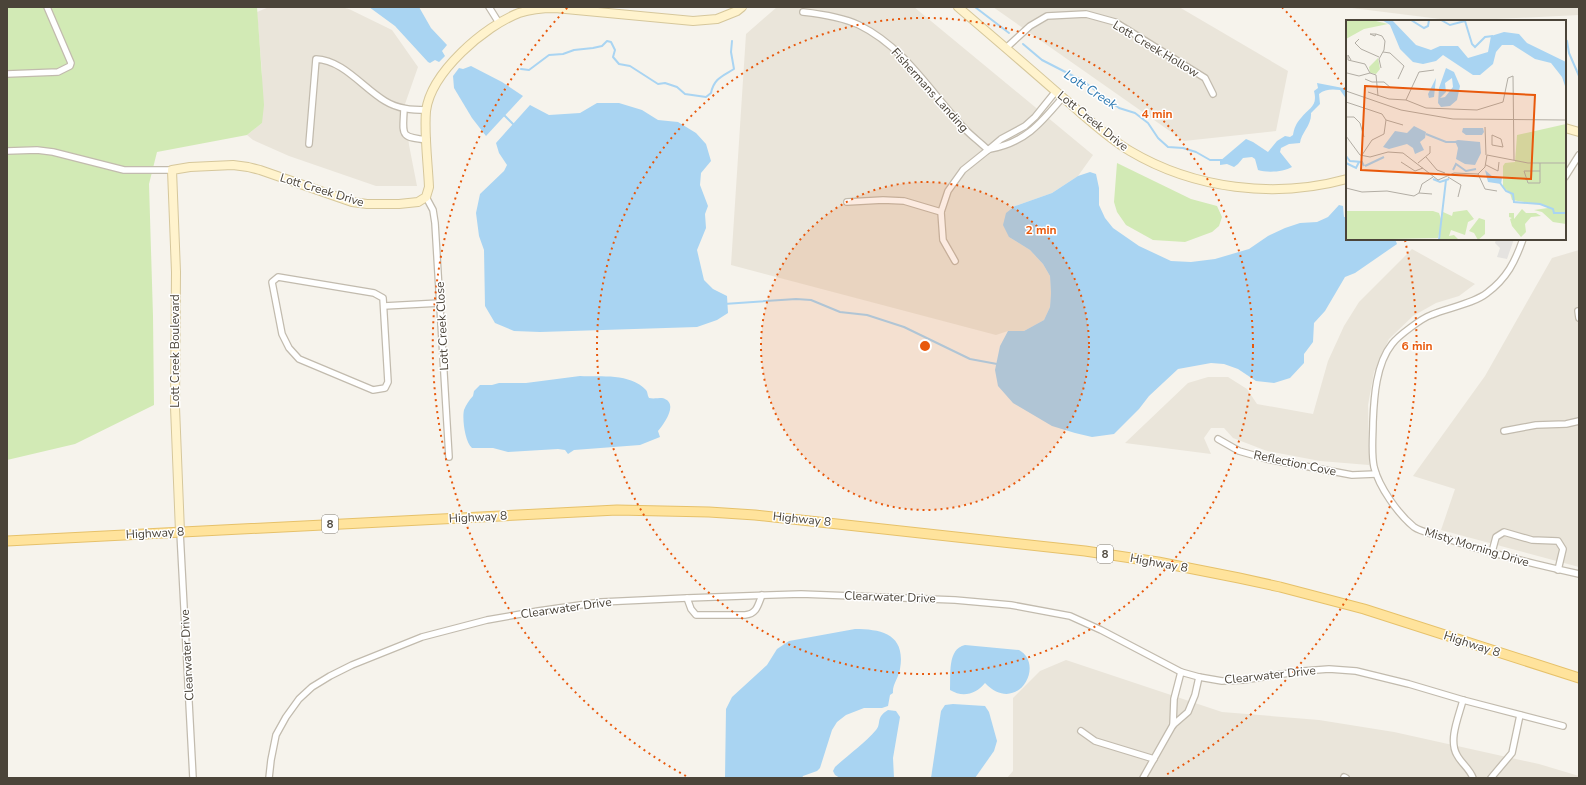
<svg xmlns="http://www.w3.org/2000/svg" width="1586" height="785" font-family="'Nunito Sans',sans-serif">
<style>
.residential{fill:#eae5da}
.green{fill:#d2eab5}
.parking{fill:#e5e3e0}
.water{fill:#a9d4f2}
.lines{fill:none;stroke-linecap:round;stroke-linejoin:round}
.stream{stroke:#a9d4f2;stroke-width:2}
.street-casing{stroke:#c2bbae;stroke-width:8}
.secondary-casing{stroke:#d6c79b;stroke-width:10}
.primary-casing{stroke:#e6c16a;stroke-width:11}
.street{stroke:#fff;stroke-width:5.5}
.secondary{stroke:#fff3cd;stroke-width:8}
.primary{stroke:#ffe39c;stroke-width:9}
.ring{fill:none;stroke:#e8590c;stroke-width:2;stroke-dasharray:2 4}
.labels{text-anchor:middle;stroke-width:3;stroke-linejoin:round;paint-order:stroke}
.shield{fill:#fff;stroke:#817c74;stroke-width:1}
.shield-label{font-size:11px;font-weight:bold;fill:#4b4439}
.street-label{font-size:12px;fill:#4b4439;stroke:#fff}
.water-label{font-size:13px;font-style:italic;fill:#2e7ab2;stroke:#fff}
.inset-river{fill:none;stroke:#a9d4f2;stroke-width:2}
.inset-road{fill:none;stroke:#b2ada4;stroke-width:1}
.view{fill:#e8590c;fill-opacity:0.15;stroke:#e8590c;stroke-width:2}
.inset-edge{fill:none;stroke:#4b4439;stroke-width:2}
.centre{fill:#e8590c;stroke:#fff;stroke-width:2}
.ring-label{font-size:12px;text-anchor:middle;font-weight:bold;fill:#e8590c;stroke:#fff;stroke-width:3;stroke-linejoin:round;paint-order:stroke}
</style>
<rect width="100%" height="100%" fill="#f6f3ec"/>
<g class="residential">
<polygon points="269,7 341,7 349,9 392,30 418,67 405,104 409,145 417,186 376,186 289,156 253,140 247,135 262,123 262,73 257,12"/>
<polygon points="777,7 914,7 1093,155 1078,176 1052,193 1015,206 1009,237 1030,250 1043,264 1050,276 1051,293 1050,307 1044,320 1024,331 1008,331 996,335 731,265 746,34"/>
<polygon points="993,7 1179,7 1288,71 1276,131 1184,141"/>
<polygon points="1344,7 1579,7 1579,15 1456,21"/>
<polygon points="1412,249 1475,284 1459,296 1436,303 1413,316 1389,339 1374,372 1368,405 1369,465 1320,461 1267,451 1233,438 1224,428 1211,428 1204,438 1211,454 1125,443 1188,383 1208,377 1228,377 1247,389 1257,404 1313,414 1328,361 1344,326 1359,302"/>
<polygon points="1579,250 1579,567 1441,530 1455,489 1413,476 1485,376 1552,258"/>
<polygon points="1066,660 1222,712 1319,720 1394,732 1539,764 1579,776 1579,778 1007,778 1013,771 1013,698 1040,671"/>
</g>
<g class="green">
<polygon points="7,7 257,7 264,105 262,123 247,135 157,152 149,184 153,316 154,405 75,444 7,460"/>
<polygon points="1117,163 1191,199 1217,206 1222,217 1219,226 1212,232 1185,242 1153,240 1126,225 1117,212 1114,202"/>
</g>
<polygon class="parking" points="1496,239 1514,239 1507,259 1497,257 1500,248 1495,243"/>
<g class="water">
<polygon points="369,7 419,7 431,28 447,45 442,51 445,56 439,62 435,60 430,63 428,62 395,26"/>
<polygon points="471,66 502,82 523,96 486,136 472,118 454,88 453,76 459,68 463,69"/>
<path d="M1317 83 1343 88 1347 93V100L1340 90C1332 89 1325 89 1319 94L1320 104 1311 113C1312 125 1301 133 1300 143L1289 144 1281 148 1280 152 1292 167C1284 172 1267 173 1258 170L1255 159 1252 157 1243 158 1238 164 1234 167 1227 164 1220 165V161L1246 139 1253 142 1268 152 1277 141 1285 136 1290 137 1293 135C1294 129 1296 123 1301 118 1309 107 1318 107 1314 91L1318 88Z"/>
<polygon points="597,103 619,103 642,110 658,120 678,122 696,133 706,144 711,161 701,173 700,185 708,206 705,214 706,228 697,250 704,280 713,289 727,296 728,313 717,320 697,327 540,332 514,331 495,323 485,306 484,250 479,236 476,213 480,194 504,171 507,165 499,153 496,143 530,105 549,115 580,113"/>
<polygon points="1090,172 1096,174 1099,188 1099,205 1105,218 1113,228 1139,246 1171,261 1191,262 1215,259 1249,249 1268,236 1285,228 1300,223 1317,222 1328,217 1339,205 1343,206 1344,217 1347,217 1347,239 1395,239 1397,244 1355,273 1345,277 1325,311 1314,323 1313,342 1304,354 1304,363 1290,378 1274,383 1256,381 1238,369 1224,364 1211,363 1178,369 1149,396 1139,409 1114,434 1092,437 1075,433 1052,426 1013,403 998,386 995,370 1000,346 1008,331 1024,331 1044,320 1050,307 1051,293 1050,276 1043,264 1030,250 1009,237 1003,225 1006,213 1015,206 1052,193 1078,176"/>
<path d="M580 376C601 377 630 373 646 390 648 392 647 395 649 398 653 399 658 398 662 398 680 402 664 424 658 431L660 437 640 445 574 450 568 454 565 450 558 449 508 452 493 448H472C465 442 462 419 464 410 466 405 469 400 473 396L474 391 480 385H492L499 383H526Z"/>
<path d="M855 629C883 629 906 635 900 669 899 677 892 685 893 693L890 695 888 706 882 708H864L846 715 837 722 832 730 820 768 817 771 803 776 802 778H725L726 709 732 697 767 665 777 649 789 641Z"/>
<path d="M965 645 1019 650C1046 665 1017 716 985 683 976 694 963 698 950 690 951 675 947 649 965 645Z"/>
<polygon points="953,704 985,706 989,712 997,741 994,751 975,778 931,778 941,711 945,705"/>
<path d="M888 710 896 711 900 717 893 758 894 778H840L835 775 833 771 835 767C848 755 864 744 876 730 882 723 875 718 888 710Z"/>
</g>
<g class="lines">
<g class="stream">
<polyline points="975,7 1009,33"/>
<polyline points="1565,40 1567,41 1569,53 1579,76"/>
<polyline points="1023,44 1042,60 1083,81 1119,108 1135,113 1148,123 1158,138 1168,147 1183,148 1196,152 1210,160 1222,160"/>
<path d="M521 69 529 70 549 55 563 54 574 50 593 48 602 46 607 41 611 42 615 50 613 57 619 64 630 66 658 84 665 83 677 87 685 94 706 97 711 93C714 78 723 76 734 69L731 52 732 41"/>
<polyline points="503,114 514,125"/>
<polyline points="724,304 796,299 811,300 840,312 867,315 904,327 970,359 997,364"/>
</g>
<defs>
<g id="street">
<polyline points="489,7 499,23"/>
<path d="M803 12C821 14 842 17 859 25 904 47 930 91 963 127 970 135 980 142 988 150"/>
<polyline points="1006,48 1030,26 1047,16 1086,14 1115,22 1205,78 1213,94"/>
<polyline points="7,74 58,72 70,66 71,63 47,7"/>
<path d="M404 109C403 135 399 137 427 140"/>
<path d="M309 144 316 59C343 60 363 88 385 101 398 109 412 110 426 110"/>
<path d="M990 149C1025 143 1041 123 1063 97"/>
<polyline points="7,151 37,150 53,152 124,170 172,170"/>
<polyline points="1565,177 1579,155"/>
<polyline points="426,197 433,210 435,223 449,457"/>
<polyline points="847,202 883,200 904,201 941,212"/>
<path d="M1523 239C1515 262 1507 278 1487 293 1473 304 1447 308 1431 315 1422 318 1398 336 1392 344 1376 364 1374 397 1373 422 1373 436 1371 453 1374 467 1379 487 1398 514 1414 527 1421 532 1434 534 1442 537 1487 553 1533 564 1579 574"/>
<polyline points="955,261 943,240 941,212 948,191 963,170 988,150 1001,139 1025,126 1035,117 1056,91"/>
<polygon points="278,277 374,293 383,298 388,382 385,388 373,390 299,359 289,348 282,334 272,282"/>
<polyline points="384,306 440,303"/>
<polyline points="1578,311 1579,318"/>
<polyline points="1504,431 1536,425 1566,424 1579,421"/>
<polyline points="1218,439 1239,451 1267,459 1352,475 1376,474"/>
<polyline points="180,532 193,778"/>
<polyline points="1492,552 1496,537 1504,532 1532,540 1558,541 1563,549 1558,570"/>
<path d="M687 598 691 609 696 615H745C757 614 758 605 762 595"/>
<path d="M1463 700C1459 716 1448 740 1457 755 1461 763 1470 769 1473 778"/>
<polyline points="1173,725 1174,699 1181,672"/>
<polyline points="1081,731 1095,741 1154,759"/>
<polyline points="1344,777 1346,778"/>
<polyline points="269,778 271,760 276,735 286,717 299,699 312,687 330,676 352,665 422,637 487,620 538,611 601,602 687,598 801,594 955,600 1011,605 1070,616 1101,630 1181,672 1199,677 1222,681 1243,680 1303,671 1329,669 1356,671 1409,684 1463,700 1563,726"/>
<polyline points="1143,778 1173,725 1188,712 1195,695 1199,677"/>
<polyline points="1491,778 1512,753 1520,715"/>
</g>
<g id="secondary">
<path d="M958 7C993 37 1027 66 1061 96 1084 115 1105 136 1130 151 1194 189 1275 199 1347 179"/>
<polyline points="1565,128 1579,132"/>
<path d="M180 532 175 407 176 272 172 170 190 167 233 165 248 167 260 170 352 202 367 204H399L418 202 426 197 429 187C428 164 424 134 426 111 431 72 485 26 519 13 531 9 543 8 555 8L693 21 717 19 737 11 742 7"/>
</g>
<polyline id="primary" points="7,541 617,510 709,512 755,515 1085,551 1158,562 1239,578 1280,587 1364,609 1579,678"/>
</defs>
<use href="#street" class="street-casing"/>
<use href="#secondary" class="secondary-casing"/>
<use href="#primary" class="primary-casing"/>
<use href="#street" class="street"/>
<use href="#secondary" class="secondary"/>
<use href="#primary" class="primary"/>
</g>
<circle cx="925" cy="346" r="164" fill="#e8590c" fill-opacity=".12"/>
<g class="ring">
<circle cx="925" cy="346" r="164"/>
<circle cx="925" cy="346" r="328"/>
<path d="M686 776A492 492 0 0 1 568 7M1282 7A492 492 0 0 1 1347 93M1405 240A492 492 0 0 1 1164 776"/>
</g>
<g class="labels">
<g class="shield">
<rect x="322" y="515" width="16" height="18" rx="3"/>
<rect x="1097" y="545" width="16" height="18" rx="3"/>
</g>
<g class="shield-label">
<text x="330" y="528">8</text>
<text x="1105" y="558">8</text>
</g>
<g class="street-label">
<text transform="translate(1156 49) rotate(31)" y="4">Lott Creek Hollow</text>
<text transform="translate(930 90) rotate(48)" y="4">Fishermans Landing</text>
<text transform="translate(1093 121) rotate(39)" y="4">Lott Creek Drive</text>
<text transform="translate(322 190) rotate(17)" y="4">Lott Creek Drive</text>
<text transform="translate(442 326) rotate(-93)" y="4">Lott Creek Close</text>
<text transform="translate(175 351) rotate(-90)" y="4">Lott Creek Boulevard</text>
<text transform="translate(1295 463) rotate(12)" y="4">Reflection Cove</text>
<text transform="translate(478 517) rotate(-3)" y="4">Highway 8</text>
<text transform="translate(802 519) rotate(6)" y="4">Highway 8</text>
<text transform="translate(155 533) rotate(-3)" y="4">Highway 8</text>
<text transform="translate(1477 547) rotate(17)" y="4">Misty Morning Drive</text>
<text transform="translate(1159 563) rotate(10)" y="4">Highway 8</text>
<text transform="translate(890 597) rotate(2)" y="4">Clearwater Drive</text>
<text transform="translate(566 608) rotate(-8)" y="4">Clearwater Drive</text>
<text transform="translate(1472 644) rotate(18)" y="4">Highway 8</text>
<text transform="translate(187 655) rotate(-93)" y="4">Clearwater Drive</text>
<text transform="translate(1270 675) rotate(-6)" y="4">Clearwater Drive</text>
</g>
<g class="water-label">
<text transform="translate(1091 89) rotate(33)" y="5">Lott Creek</text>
</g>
</g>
<g transform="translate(1346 20)">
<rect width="220" height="220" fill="#f6f3ec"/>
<path d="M0 0H26L42 4 18 9 0 19ZM32 38 34 49 30 54 24 53 23 47ZM220 104V204L207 202 196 192 188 190 202 188 198 185 166 180 164 173 157 167V146L159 143 169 142 171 115ZM176 189 180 193H190L195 196 185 197 179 204 180 212 175 217 166 206 164 199 166 198 163 197V193H168V199ZM121 190 128 199 122 202 119 215 105 210 103 216 108 215 113 220H93L97 192 106 196 107 192ZM0 191H87L93 193 96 202 92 218 0 220ZM133 198 139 200V214L132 220 128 213 123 211Z" fill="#d2eab5"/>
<path d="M36 0H46L70 25 85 30 94 26H112L122 38 142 32 145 16 158 12 173 14 181 23 220 42V69L216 57 205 43 189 39 167 25H156L150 32 147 44 134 55H127L97 35 90 41 77 44 67 42 54 29 44 5ZM100 48 108 52 114 66 111 80 104 86 95 87 92 83 93 68ZM106 58 107 67 99 77 94 78 100 72 99 63ZM90 58 88 77 83 78 82 74ZM68 106 80 112 79 118 74 122 78 130 69 134 67 128 61 124 43 129 37 127 49 111 61 113ZM117 108H137L138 112 136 115H120L116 112ZM112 120 134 122 135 133 129 145 119 144 110 139 112 128 109 121ZM139 150 147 157 156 158 155 164 142 162Z" fill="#a9d4f2" fill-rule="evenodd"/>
<path class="inset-river" d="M65 0 78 8 82 6 83 0M95 0 104 5 119 1 126 24 129 27 139 17 147 16M80 114 100 122H110M0 136 4 141 16 142 18 146M0 143 10 148 13 142M19 146 38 137M107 150 110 144 120 151 130 149M87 159 94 162 103 159M154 163 160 171 167 174 168 182 194 184 207 189 208 193H220M93 220 100 160"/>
<path class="inset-road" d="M30 14 29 16 24 14H30L36 16 39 21 38 30 33 39 35 48M13 19 9 23 15 29 33 37M37 32 44 33 58 46 52 59M5 40 2 35V40L19 44 24 53M1 53 13 56 24 53 30 55M30 55 32 76M19 59 26 62H38L45 68M0 71 55 90 107 99 220 100M22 72 43 79 60 80 80 88 131 90 157 82 162 58 167 56 168 140M60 80 73 52 88 50M0 82 36 94 40 100 38 114 26 120 16 135M0 97H8L14 103 18 117M40 100 57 105M139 107 140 135M146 115 155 119 157 127 146 125ZM0 116 14 135 24 137 42 132 57 133 92 160 108 153 132 154 139 147 141 135 182 143H220M80 137 91 150 99 153M55 142 69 151 77 148M72 143 84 133V126M140 145 152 151 153 142M194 151H178L182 163H194V143M132 154 139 169 151 171M102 157 115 165 112 177M0 168 16 172 41 171 68 176 73 173 76 164 87 157M73 173 86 174"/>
<path class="view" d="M19 66 189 75 185 159 15 150Z"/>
<rect width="220" height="220" class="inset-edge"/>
</g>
<circle cx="925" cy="346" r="6" class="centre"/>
<g class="ring-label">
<text x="1157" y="118">4 min</text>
<text x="1041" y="234">2 min</text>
<text x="1417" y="350">6 min</text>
</g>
<rect width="1586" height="785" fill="none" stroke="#4b4439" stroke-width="16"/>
</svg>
